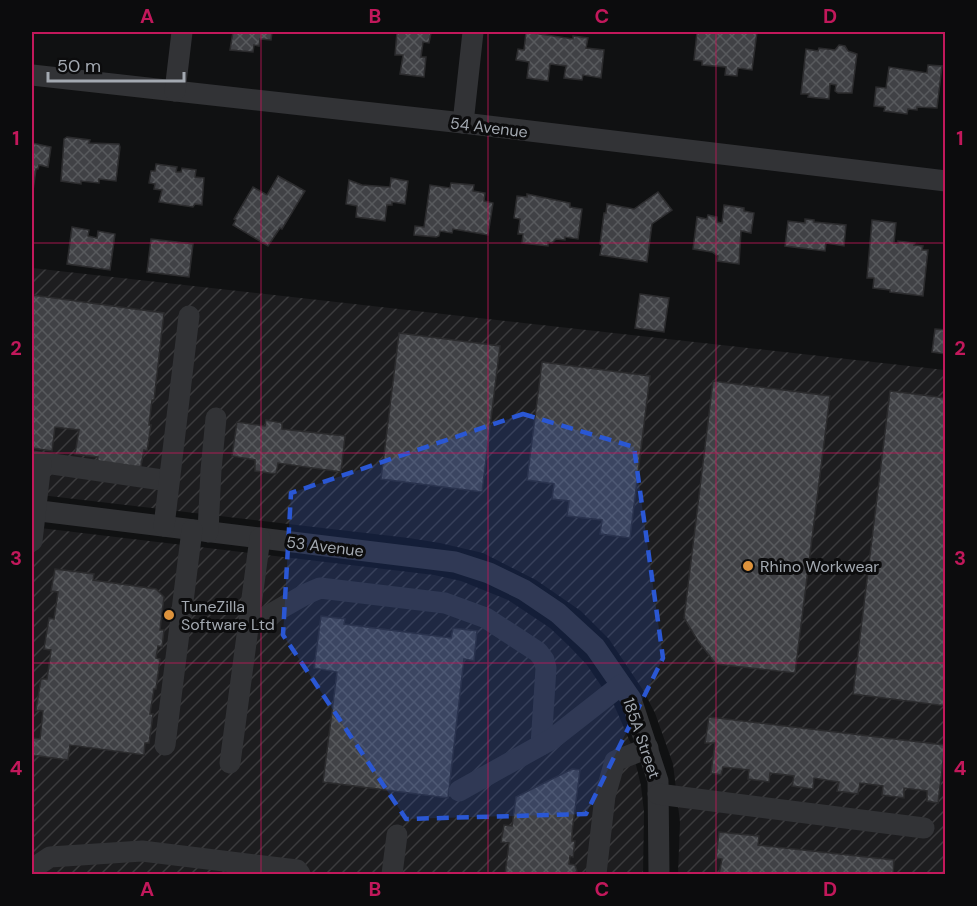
<svg xmlns="http://www.w3.org/2000/svg" width="977" height="906" font-family="'DM Sans',sans-serif">
<style>
.industrial{fill:url(#industrial-furrows)}
.building{fill:url(#building-cross-hatch);stroke:#2b2b2d;stroke-width:1.5}
.lines{fill:none;stroke-linecap:round;stroke-linejoin:round}
.minor{stroke:#323336;stroke-width:21}
.marked{fill:#2a57d4;fill-opacity:0.2;stroke:#2a57d4;stroke-width:4.5;stroke-dasharray:12 8;stroke-linejoin:round}
.grid{fill:none;stroke:#c2185b;stroke-width:1.5;stroke-opacity:0.55}
.poi-dot{fill:#de933c;stroke:#0c0c0d;stroke-width:2}
.labels{text-anchor:middle;stroke-width:6;stroke-linejoin:round;paint-order:stroke}
.street-label{font-size:16px;fill:#a3a9b1;stroke:#0c0c0d}
.poi-label{font-size:16px;fill:#a3a9b1;stroke:#0c0c0d;text-anchor:start}
.neatline{fill:none;stroke:#c2185b;stroke-width:2}
.grid-label{font-size:20px;text-anchor:middle;font-weight:bold;fill:#c2185b}
</style>
<defs>
<pattern id="industrial-furrows" width="10" height="10" patternUnits="userSpaceOnUse" patternTransform="scale(1.5)"><rect width="10" height="10" fill="#1d1d1f"/><path d="M-1 1l2-2M0 10L10 0M9 11l2-2" fill="none" stroke="#3b3b3d"/></pattern>
<pattern id="building-cross-hatch" width="8" height="8" patternUnits="userSpaceOnUse" patternTransform="scale(1.5)"><rect width="8" height="8" fill="#404145"/><path d="M0 0l8 8M0 8l8-8" fill="none" stroke="#585a5d"/></pattern>
</defs>
<rect width="100%" height="100%" fill="#101112"/>
<g class="industrial">
<polygon points="32,268 945,370 945,874 678,874 680,822 673,764 655,713 643,690 609,639 581,611 536,580 483,553 440,543 409,538 32,494"/>
<polygon points="32,527 434,575 461,581 508,600 550,628 569,646 587,665 614,705 631,744 641,786 644,812 643,874 32,874"/>
</g>
<g class="building">
<polygon points="233,32 272,32 271,40 260,39 259,46 254,45 253,52 230,50"/>
<polygon points="397,32 431,33 429,43 423,42 421,57 426,57 424,77 400,74 403,55 395,55"/>
<polygon points="526,32 573,39 573,36 588,38 586,48 604,50 601,78 583,75 582,80 564,78 566,66 550,64 548,81 527,78 529,62 516,60 518,49 524,50"/>
<polygon points="697,32 757,32 752,70 738,68 737,76 725,75 726,67 702,65 702,61 694,60"/>
<polygon points="839,45 845,46 848,51 857,54 852,93 838,93 835,91 836,85 830,84 829,99 808,97 809,94 801,94 806,49 818,51 819,48 835,50"/>
<polygon points="928,65 942,66 937,108 917,107 917,110 908,109 907,114 884,111 885,107 874,106 876,87 886,88 889,67 927,73"/>
<polygon points="67,137 90,140 89,143 119,144 120,147 116,181 99,179 99,183 81,181 81,184 61,181 64,139"/>
<polygon points="32,143 51,147 48,167 39,165 38,169 36,169 32,198"/>
<polygon points="156,164 177,167 176,172 181,172 182,168 196,170 195,177 204,178 202,205 195,204 193,207 159,202 162,190 154,189 155,184 149,183 151,171 155,171"/>
<polygon points="278,176 305,191 282,229 280,228 268,246 233,225 236,220 234,219 253,187 267,195"/>
<polygon points="391,178 408,181 405,204 392,202 392,205 387,205 385,221 356,217 357,206 346,204 349,180 362,185 390,187"/>
<polygon points="451,183 474,185 473,191 485,193 484,201 493,203 488,235 453,229 452,233 440,231 439,236 436,237 414,235 415,226 424,227 430,185 450,188"/>
<polygon points="658,192 672,210 652,224 647,262 600,255 602,245 600,244 604,213 606,213 607,204 634,209"/>
<polygon points="527,194 570,203 570,207 582,209 578,239 565,237 565,240 556,239 552,243 548,242 548,246 522,243 523,234 518,234 520,219 514,218 517,196 527,197"/>
<polygon points="724,205 744,208 744,211 754,213 751,233 741,231 739,264 717,261 718,256 712,252 693,249 697,217 707,219 708,215 717,217 717,222 722,223"/>
<polygon points="805,219 814,220 814,222 846,225 844,246 826,243 825,251 785,246 788,221 805,223"/>
<polygon points="872,220 896,223 894,243 898,243 898,241 915,243 914,245 923,246 922,250 928,250 923,296 890,292 890,290 873,288 874,278 867,278"/>
<polygon points="72,227 89,230 88,236 97,238 98,231 115,234 110,270 67,264"/>
<polygon points="151,239 193,244 189,277 147,272"/>
<polygon points="640,294 669,298 664,332 635,328"/>
<polygon points="32,295 164,313 154,400 152,400 149,425 151,425 147,451 144,450 140,471 97,467 98,457 75,454 79,430 55,427 52,451 32,448"/>
<polygon points="935,329 946,330 946,354 932,352"/>
<polygon points="399,333 500,346 482,492 381,479"/>
<polygon points="542,362 650,376 630,538 600,534 602,520 567,516 569,501 552,499 554,484 527,480"/>
<polygon points="713,381 830,396 795,673 716,664 698,641 684,618"/>
<polygon points="890,391 946,398 946,706 853,694"/>
<polygon points="266,420 282,423 282,429 345,436 341,472 278,463 276,474 255,471 255,460 232,456 237,422 265,426"/>
<polygon points="55,569 94,574 93,580 156,589 164,597 160,630 164,630 162,647 158,646 156,658 160,659 156,689 154,689 150,714 153,714 149,743 145,743 144,755 70,745 68,760 32,755 33,738 40,739 43,711 36,710 41,679 47,679 51,650 44,649 49,618 54,619 58,592 51,591"/>
<polygon points="321,616 345,619 344,624 451,638 453,628 477,631 474,661 464,659 448,798 323,782 337,672 314,668"/>
<polygon points="709,717 945,745 938,803 927,801 927,791 904,788 904,798 882,795 883,786 860,783 858,794 837,791 839,782 814,778 813,789 792,786 794,776 770,773 769,782 748,779 749,770 723,767 721,775 711,773 715,743 705,743"/>
<polygon points="572,769 580,770 572,833 572,841 575,841 573,857 570,856 569,864 575,865 577,871 574,874 505,874 509,843 501,842 504,825 512,826 516,797"/>
<polygon points="719,832 759,836 758,845 894,860 893,874 719,874 722,859 716,858"/>
</g>
<g class="lines">
<g class="minor">
<polyline points="32,75 463,123 946,181"/>
<polyline points="175,91 182,32"/>
<polyline points="463,123 473,32"/>
<polyline points="32,461 169,481"/>
<polyline points="32,510 455,562 489,573 524,590 558,613 595,647 631,699 658,781 659,874"/>
<polyline points="164,526 189,316"/>
<polyline points="208,532 211,470 216,418"/>
<polyline points="32,541 41,463"/>
<polyline points="248,627 306,594 320,588 445,603 486,618 538,652 544,660 546,668 541,745"/>
<polyline points="165,745 192,530"/>
<polyline points="230,763 260,538"/>
<polyline points="459,791 552,739 621,685"/>
<polyline points="658,794 924,828"/>
<polyline points="32,869 50,857 142,851 297,870 300,874"/>
<polyline points="392,874 397,835"/>
<polyline points="596,874 605,796 615,761 648,748"/>
</g>
</g>
<path class="marked" d="M523 414 634 447 663 658 586 814 406 819 283 635 291 493Z"/>
<path class="grid" d="M261 32V874M488 32V874M716 32V874M32 243H946M32 453H946M32 663H946"/>
<g class="poi-dot">
<circle cx="748" cy="566" r="6"/>
<circle cx="169" cy="615" r="6"/>
</g>
<g class="labels">
<g class="street-label">
<text transform="translate(489 127) rotate(7)" y="6">54 Avenue</text>
<text transform="translate(325 546) rotate(7)" y="6">53 Avenue</text>
<text transform="translate(642 738) rotate(71)" y="6">185A Street</text>
</g>
<g class="poi-label">
<text x="760" y="572">Rhino Workwear</text>
<text x="181" y="612">TuneZilla<tspan x="181" dy="18">Software Ltd</tspan></text>
</g>
</g>
<rect width="977" height="906" fill="none" stroke="#0c0c0d" stroke-width="66"/>
<path d="M48 72v9h136v-9" fill="none" stroke="#a3a9b1" stroke-width="3"/>
<text x="57" y="72" font-size="18" fill="#a3a9b1" stroke="#0c0c0d" stroke-width="4.5" paint-order="stroke">50 m</text>
<rect x="33" y="33" width="911" height="840" class="neatline"/>
<g class="grid-label">
<text x="147" y="23">A</text>
<text x="375" y="23">B</text>
<text x="602" y="23">C</text>
<text x="830" y="23">D</text>
<text x="16" y="145">1</text>
<text x="960" y="145">1</text>
<text x="16" y="355">2</text>
<text x="960" y="355">2</text>
<text x="16" y="565">3</text>
<text x="960" y="565">3</text>
<text x="16" y="775">4</text>
<text x="960" y="775">4</text>
<text x="147" y="896">A</text>
<text x="375" y="896">B</text>
<text x="602" y="896">C</text>
<text x="830" y="896">D</text>
</g>
</svg>
